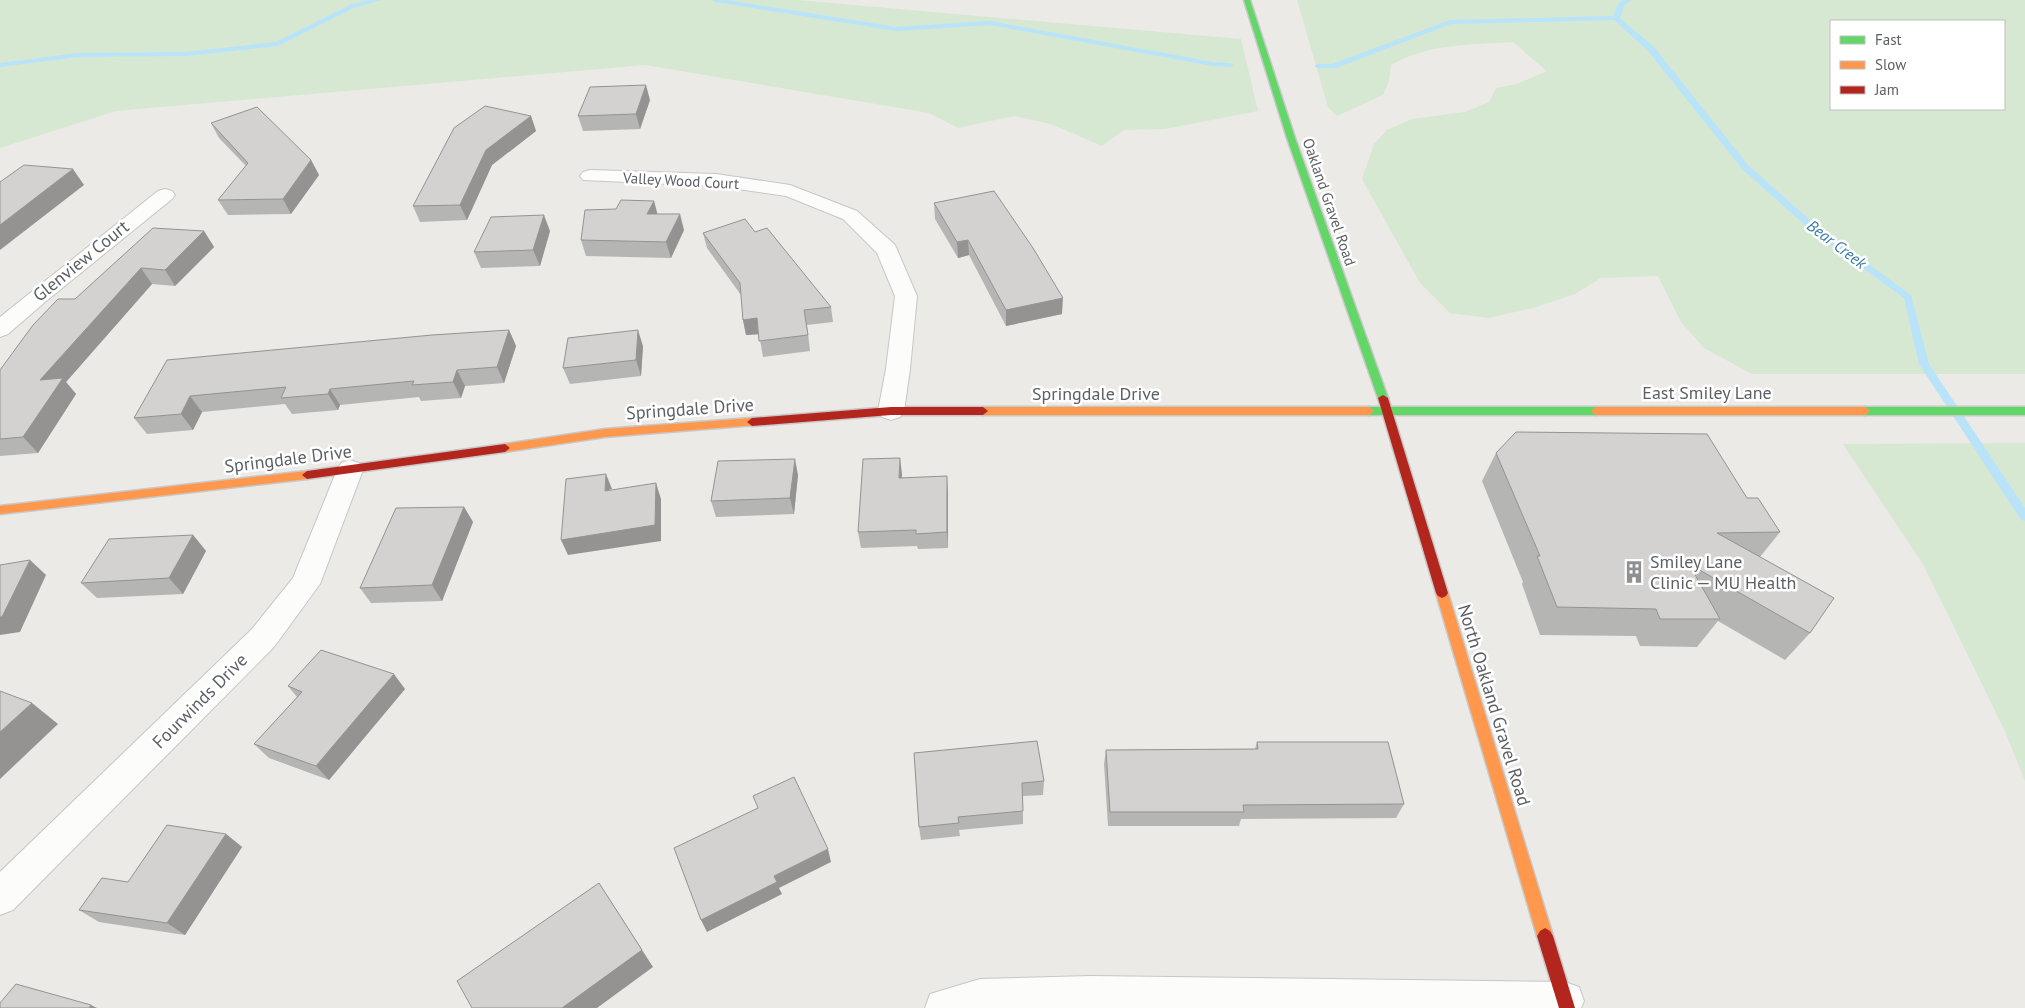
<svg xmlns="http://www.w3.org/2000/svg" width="2025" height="1008" font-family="'PT Sans',sans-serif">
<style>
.green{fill:#d6e8d1;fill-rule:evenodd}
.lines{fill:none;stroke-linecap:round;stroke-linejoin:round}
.stream{fill:#b9e3f8;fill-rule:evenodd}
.street-casing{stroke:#c7c7c7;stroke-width:2}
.fast-casing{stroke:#c8c8c8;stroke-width:3}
.slow-casing{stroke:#c8c8c8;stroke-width:3}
.jam-casing{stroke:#c8c8c8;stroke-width:3}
.street{fill:#fcfcfb;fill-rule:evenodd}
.fast{fill:#63d668;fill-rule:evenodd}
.slow{fill:#ff974d;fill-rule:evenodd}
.jam{fill:#b3261e;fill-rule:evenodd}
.wall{fill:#b5b5b3}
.shaded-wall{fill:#949392}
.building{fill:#d3d2d0;stroke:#949392}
.labels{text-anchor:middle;stroke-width:5;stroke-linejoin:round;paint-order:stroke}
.far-street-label{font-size:15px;fill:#5c6064;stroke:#fff}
.far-water-label{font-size:16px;font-style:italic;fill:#3c7ca8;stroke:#fff}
.street-label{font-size:18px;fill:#5c6064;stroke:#fff}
.poi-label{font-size:18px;fill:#5c6064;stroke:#fff;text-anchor:start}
</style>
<rect width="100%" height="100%" fill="#ebeae6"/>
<g class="green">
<polygon points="0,0 797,0 1241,39 1258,111 1165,129 1124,130 1102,146 1051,124 1014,116 958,128 929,113 645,65 116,111 0,148"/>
<path d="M1297 0H2025V374H1752L1704 348 1681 322 1658 276 1601 278 1575 294 1533 308 1489 318 1450 313 1420 283 1362 179 1374 144 1387 130 1412 119 1465 112 1489 102 1496 88 1517 84 1547 71 1513 42C1470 45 1429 43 1391 65L1389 81 1383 95 1337 116 1328 107ZM1831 21H2004V109H1831Z"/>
<polygon points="2025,443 2025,781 2004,729 1923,564 1843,444"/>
</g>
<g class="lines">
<g class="stream">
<polygon points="369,0 382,0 356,7 278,46 186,56 77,57 0,67 0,63 77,53 186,52 276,42 352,4"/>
<polygon points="712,0 727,0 896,27 990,21 1213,62 1230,63 1234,65 1230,67 1213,66 990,25 896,31 715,2"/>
<polygon points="1623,0 1632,0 1625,4 1620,18 1654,47 1748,165 1819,228 1911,295 1929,364 2025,508 2025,521 2021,520 1919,364 1904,298 1813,232 1742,169 1648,51 1614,20 1451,24 1336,68 1318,68 1314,66 1318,64 1332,64 1450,20 1613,16 1619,3"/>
</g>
<defs>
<g id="street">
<polygon points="590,170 716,174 790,185 857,211 895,245 917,296 910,369 904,411 900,417 891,420 882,417 878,411 886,369 895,296 877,253 843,219 786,196 716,186 583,180 580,176 583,172"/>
<polygon points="165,189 172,191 175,195 172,199 45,302 8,334 0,337 0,317 158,191"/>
<polygon points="350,460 359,463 363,470 320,584 274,647 13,910 0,915 0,872 252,629 293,578 337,470 341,463"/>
<polygon points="1090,976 1565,982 1579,987 1584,1001 1581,1008 925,1008 930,994 980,979"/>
</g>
<g id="fast">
<polygon points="1244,0 1250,0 1295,138 1388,398 1387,400 1383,401 1378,398 1287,138"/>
<polygon points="1369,407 1596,407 1601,411 1596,415 1369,415 1364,411"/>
<polygon points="1865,407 2025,407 2025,415 1865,415 1860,411"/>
</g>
<g id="slow">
<polygon points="983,407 1369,407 1374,411 1369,415 983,415 978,411"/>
<polygon points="1596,407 1865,407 1870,411 1865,415 1596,415 1591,411"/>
<polygon points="752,418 756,419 757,422 756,425 605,437 505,452 500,448 505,444 605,429"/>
<polygon points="307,471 312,475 307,479 0,514 0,506"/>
<polygon points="1442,588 1446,590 1448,593 1553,936 1550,941 1545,944 1540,941 1537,936 1436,593 1438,590"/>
</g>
<g id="jam">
<polygon points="1383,395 1388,398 1448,593 1446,596 1442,598 1438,596 1436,593 1378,398"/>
<polygon points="891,407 983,407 988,411 983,415 891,415 752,426 747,422 752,418"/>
<polygon points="505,444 510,448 505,452 307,479 302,475 307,471"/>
<polygon points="1545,928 1550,931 1553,936 1575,1008 1559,1008 1537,936 1540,931"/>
</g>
</defs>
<use href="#street" class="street-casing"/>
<use href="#fast" class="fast-casing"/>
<use href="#slow" class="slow-casing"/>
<use href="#jam" class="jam-casing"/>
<use href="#street" class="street"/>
<use href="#fast" class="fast"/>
<use href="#slow" class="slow"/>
<use href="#jam" class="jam"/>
</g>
<g class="wall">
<polygon points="650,100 640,129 583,131 578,116"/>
<polygon points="531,116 536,131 492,165 467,220 420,222 413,206"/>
<polygon points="211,123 311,160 319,175 291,214 228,215 218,200 246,166 219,138"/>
<polygon points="654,201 657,214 684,230 671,258 586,256 581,240 616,209"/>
<polygon points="934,203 1062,314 1006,326 969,255 958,258 935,219"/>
<polygon points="204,231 214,247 175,286 152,284 66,382 76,394 38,453 0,456 0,370 75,299"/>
<polygon points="550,231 540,266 481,268 474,252"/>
<polygon points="755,232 831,307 833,322 807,325 810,351 763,357 759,334 746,335 743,320 741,295 707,248 703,233"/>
<polygon points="509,330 516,346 504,383 465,386 461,398 421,401 419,397 340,405 338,410 292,414 285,404 202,412 193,430 147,434 134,418 167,360"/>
<polygon points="643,346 641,376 570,384 563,368"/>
<polygon points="1496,453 1747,498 1780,532 1760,557 1810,633 1785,660 1718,621 1697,647 1640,646 1636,636 1540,635 1522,584 1523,582 1482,481"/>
<polygon points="902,474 902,478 948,492 948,548 918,549 917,546 861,548 858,532"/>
<polygon points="798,475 794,514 716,517 711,501"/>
<polygon points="464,507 473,522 442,601 371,603 360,588"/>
<polygon points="193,535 206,551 183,594 97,598 81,583"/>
<polygon points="288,686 405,689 329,780 269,758 254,744 297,697"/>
<polygon points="1257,742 1404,804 1396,818 1241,819 1239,826 1108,826 1104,764 1106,750 1255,749"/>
<polygon points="914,753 1044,781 1043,795 1023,796 1023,824 959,830 960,836 921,840 919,827"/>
<polygon points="226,834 242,847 185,935 99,922 79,910 128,882"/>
</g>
<g class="shaded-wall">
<polygon points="646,85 650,100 640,129 636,114"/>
<polygon points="531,116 536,131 492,165 467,220 460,205 486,150"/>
<polygon points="311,160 319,175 291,214 283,199"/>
<polygon points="73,169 84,185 0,250 0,225"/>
<polygon points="654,201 658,216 647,214"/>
<polygon points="680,214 684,230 671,258 666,242"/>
<polygon points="544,215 550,231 540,266 533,250"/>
<polygon points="204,231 214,247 175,286 165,270"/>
<polygon points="968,240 969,255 958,258 957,242"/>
<polygon points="141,268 152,284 66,382 76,394 38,453 23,437 40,380"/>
<polygon points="1063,298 1062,314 1006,326 1006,310"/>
<polygon points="757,318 761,334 746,335 743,320"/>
<polygon points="509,330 516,346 504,383 497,367"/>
<polygon points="638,330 643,346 641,376 636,360"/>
<polygon points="457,370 465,386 461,398 453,382"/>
<polygon points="330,389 340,405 338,410 328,394"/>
<polygon points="190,396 202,412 193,430 181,414"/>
<polygon points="900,458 902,474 901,494 899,478"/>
<polygon points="795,459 798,475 794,514 790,498"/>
<polygon points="606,474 612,489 605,491"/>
<polygon points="947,476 948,492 948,548 947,532"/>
<polygon points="656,483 661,499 661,541 568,555 561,540"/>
<polygon points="464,507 473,522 442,601 432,585"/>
<polygon points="193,535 206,551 183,594 169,578"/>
<polygon points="30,560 46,575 20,632 0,635 0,617"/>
<polygon points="394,674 405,689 329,780 316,766"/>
<polygon points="32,703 58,724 0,779 0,732"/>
<polygon points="226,834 242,847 185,935 167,923"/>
<polygon points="828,849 831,862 779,888 782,894 707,932 701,920 774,876"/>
<polygon points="599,883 653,967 597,1008 562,1008"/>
<polygon points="91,1005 97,1008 89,1008"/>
</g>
<g class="building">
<polygon points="646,85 636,114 578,116 590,87"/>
<polygon points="485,106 531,116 486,150 460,205 413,206 454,128"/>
<polygon points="257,107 311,160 283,199 218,200 248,163 211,123"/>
<polygon points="24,165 73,169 0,225 0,182"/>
<polygon points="994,191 1033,248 1063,298 1006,310 968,240 957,242 934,203"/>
<polygon points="621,200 654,201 647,214 680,214 666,242 581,240 585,210 616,209"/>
<polygon points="544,215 533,250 474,252 491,217"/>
<polygon points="745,219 755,232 767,228 831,307 804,310 808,335 759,341 757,318 743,320 740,283 703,233"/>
<polygon points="153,228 204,231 165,270 141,268 40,380 63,378 23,437 0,439 0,370 33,325 58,299 75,299"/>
<polygon points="509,330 497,367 457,370 453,382 412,385 414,381 330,389 328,394 281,398 286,387 190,396 181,414 134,418 167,360 432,335"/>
<polygon points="638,330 636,360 563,368 568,338"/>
<polygon points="1516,432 1707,434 1747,498 1758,498 1780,532 1717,533 1834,598 1810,633 1689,564 1720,619 1660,619 1656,609 1557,607 1537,556 1540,556 1496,453"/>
<polygon points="900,458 899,478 947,476 947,532 916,534 916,530 858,532 863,459"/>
<polygon points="795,459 790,498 711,501 718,461"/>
<polygon points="606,474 605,491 656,483 655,525 561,540 566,479"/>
<polygon points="464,507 432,585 360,588 396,508"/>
<polygon points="193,535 169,578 81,583 109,539"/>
<polygon points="30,560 2,617 0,617 0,565"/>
<polygon points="321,650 394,674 316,766 254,744 302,692 288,686"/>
<polygon points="0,691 32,703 0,732"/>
<polygon points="1037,741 1044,781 1022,783 1023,811 958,817 959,823 919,827 914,753"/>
<polygon points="1257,742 1388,742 1404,804 1243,805 1244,812 1110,812 1106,750 1258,749"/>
<polygon points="794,777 828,849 774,876 777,882 701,920 674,848 758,808 753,796"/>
<polygon points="167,825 226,834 167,923 79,910 102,878 128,882"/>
<polygon points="599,883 642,950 562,1008 472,1008 457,981"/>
<polygon points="16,984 91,1005 89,1008 0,1008 0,1003"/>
</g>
<defs>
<symbol id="building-bare" viewBox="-9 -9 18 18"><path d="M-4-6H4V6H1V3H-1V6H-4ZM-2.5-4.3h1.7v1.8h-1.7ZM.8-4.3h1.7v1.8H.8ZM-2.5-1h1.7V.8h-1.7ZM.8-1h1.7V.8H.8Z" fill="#8e9092" stroke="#fff" stroke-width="2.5" paint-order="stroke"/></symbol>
</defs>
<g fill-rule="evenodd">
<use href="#building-bare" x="1618" y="556" width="32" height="32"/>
</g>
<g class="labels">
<g class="far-street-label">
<text transform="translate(681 181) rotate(3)" y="5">Valley Wood Court</text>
<text transform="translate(1329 202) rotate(71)" y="5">Oakland Gravel Road</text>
</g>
<g class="far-water-label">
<text transform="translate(1837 244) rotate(37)" y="6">Bear Creek</text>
</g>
<g class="street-label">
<text transform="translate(81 261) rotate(-39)" y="6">Glenview Court</text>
<text x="1707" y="399">East Smiley Lane</text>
<text x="1096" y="400">Springdale Drive</text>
<text transform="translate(690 409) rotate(-4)" y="6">Springdale Drive</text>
<text transform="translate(288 459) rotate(-7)" y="6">Springdale Drive</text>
<text transform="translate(200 701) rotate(-45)" y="6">Fourwinds Drive</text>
<text transform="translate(1494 705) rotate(73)" y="6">North Oakland Gravel Road</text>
</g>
<g class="poi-label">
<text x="1650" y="568">Smiley Lane<tspan x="1650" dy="21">Clinic — MU Health</tspan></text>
</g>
</g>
<rect x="1830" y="20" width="175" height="90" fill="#ffffff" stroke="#bebfc1"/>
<rect x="1840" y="36" width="25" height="8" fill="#63d668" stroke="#bebfc1"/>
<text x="1875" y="45" font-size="15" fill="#5c6064">Fast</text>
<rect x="1840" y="61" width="25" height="8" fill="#ff974d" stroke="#bebfc1"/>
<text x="1875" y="70" font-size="15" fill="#5c6064">Slow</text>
<rect x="1840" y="86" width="25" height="8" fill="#b3261e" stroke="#bebfc1"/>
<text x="1875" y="95" font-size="15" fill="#5c6064">Jam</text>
</svg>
